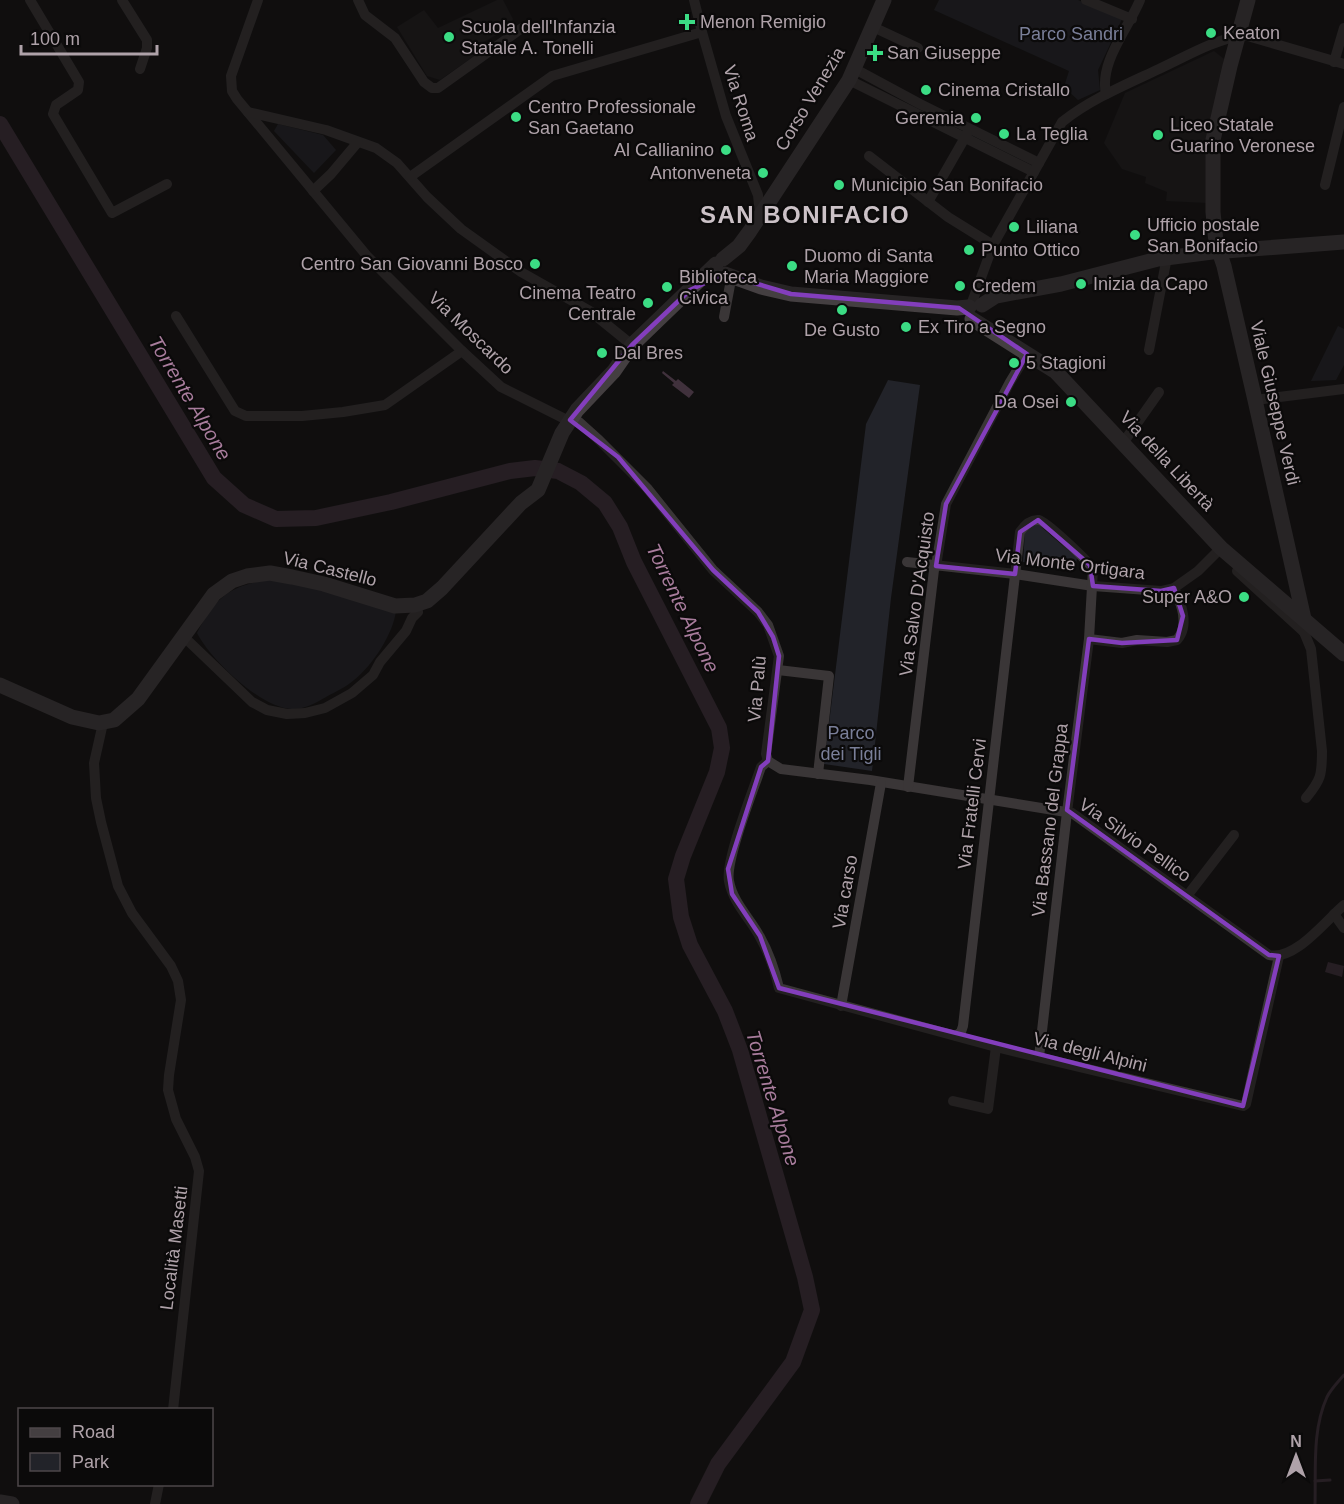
<svg xmlns="http://www.w3.org/2000/svg" width="1344" height="1504" font-family="Arial,sans-serif">
<style>
.built{fill:#1d1b1c}
.green{fill:#222329}
.water{fill:#40313c}
.lines{fill:none;stroke-linecap:round;stroke-linejoin:round}
.stream{stroke:#40313c;stroke-width:3}
.river{stroke:#40313c;stroke-width:16}
.street{stroke:#3a3637;stroke-width:10}
.secondary{stroke:#443f41;stroke-width:15}
.marked{fill:none;stroke:#833ebc;stroke-width:4.5;stroke-linejoin:round}
.poi-dot{fill:#3bdc84;stroke:#0b0a0a;stroke-width:2}
.labels{text-anchor:middle;stroke-width:4.5;stroke-linejoin:round;paint-order:stroke}
.poi-label{font-size:18px;fill:#afa2a9;stroke:#0b0a0a;text-anchor:start}
.park-label{font-size:18px;fill:#7a7f99;stroke:#0b0a0a}
.street-label{font-size:18px;fill:#afa2a9;stroke:#0b0a0a}
.water-label{font-size:20px;font-style:italic;fill:#a87c9c;stroke:#0b0a0a}
.district-label{font-size:24px;font-weight:bold;letter-spacing:1.5px;fill:#ccc2c7;stroke:#0b0a0a}
</style>
<rect width="100%" height="100%" fill="#100f0f"/>
<g class="built">
<polygon points="497,0 503,0 513,19 509,28 480,44 483,50 440,80 427,76 397,27 424,10 438,28"/>
<polygon points="1214,51 1224,59 1207,203 1166,201 1167,192 1145,183 1146,177 1122,169 1104,143 1125,93"/>
</g>
<g class="green">
<polygon points="939,0 1078,0 1122,19 1098,70 1100,90 1078,100 1064,87 1069,71 934,10"/>
<polygon points="278,124 323,135 336,150 314,173 274,131"/>
<polygon points="1338,326 1344,329 1344,365 1336,380 1311,381"/>
<polygon points="888,380 920,385 891,598 872,771 824,764 866,424"/>
<polygon points="1038,524 1077,558 1075,569 1023,562 1025,532 1027,528"/>
<path d="M271 579 299 583 396 610C394 633 372 666 354 680 346 687 335 692 326 697 315 703 306 709 292 709 262 709 210 659 197 633 216 596 230 586 271 579Z"/>
</g>
<g class="water">
<polygon points="663,371 676,381 678,379 694,392 689,398 672,385 674,383 662,373"/>
<polygon points="1328,962 1344,966 1342,977 1325,972"/>
</g>
<g class="lines">
<g class="stream">
<polyline points="1315,1481 1330,1480"/>
<path d="M1315 1504C1316 1469 1312 1430 1327 1397 1331 1389 1338 1382 1344 1375"/>
</g>
<polyline class="river" points="0,124 214,478 244,505 276,519 316,518 391,502 510,471 535,468 558,471 581,483 605,503 620,527 634,562 719,728 722,748 717,772 683,856 676,879 681,917 690,945 725,1011 740,1050 805,1277 812,1310 793,1362 718,1464 698,1504"/>
<g class="street">
<polyline points="30,0 79,82 78,90 56,105 53,114 112,213 167,184"/>
<polyline points="122,0 147,40 147,48 140,69"/>
<polyline points="258,0 231,76 232,91 237,99 367,256 462,351 501,387 565,419 579,422 599,440 647,488 713,570 758,612 768,625 779,656 766,754 768,761"/>
<polyline points="358,0 365,15 395,38 424,82 432,88 438,88 522,28"/>
<polyline points="694,0 702,32 726,116 758,195 760,214"/>
<polyline points="1086,0 1132,19"/>
<polyline points="873,27 918,48"/>
<polyline points="1334,62 1344,28"/>
<polyline points="855,69 920,104 1039,163"/>
<polyline points="849,80 1034,172"/>
<path d="M1106 94C1099 62 1128 29 1140 0"/>
<polyline points="248,112 326,130 376,148 397,163 427,197 461,229 521,272 590,311 632,345"/>
<polyline points="869,156 948,217 993,245"/>
<polyline points="410,177 552,76 702,32"/>
<polyline points="1325,185 1344,107"/>
<polyline points="313,191 331,174 358,142"/>
<polyline points="928,202 967,134"/>
<path d="M971 305 993 245 1062 122C1091 99 1125 85 1159 69 1187 56 1213 40 1244 35L1344 64"/>
<polyline points="176,316 235,411 246,416 302,416 343,412 385,405 462,351"/>
<polyline points="724,317 730,285"/>
<polyline points="1149,350 1167,257"/>
<polyline points="1255,400 1344,389"/>
<polyline points="1123,443 1159,392"/>
<polyline points="907,562 1015,574 1093,586 1161,591 1174,588 1198,571 1221,548"/>
<polyline points="1237,571 1304,632"/>
<path d="M1304 619V632L1311 649 1322 751C1322 775 1321 780 1306 798"/>
<polyline points="182,635 252,702 267,710 287,714 305,713 325,708 352,693 373,675 380,662 406,631 412,618 418,612 415,605"/>
<path d="M1089 639 1122 643 1137 640 1167 642 1177 640C1190 625 1181 603 1174 588"/>
<polyline points="778,670 829,676 818,774"/>
<polyline points="103,723 94,763 96,798 101,822 118,886 132,913 171,966 178,981 181,1000 169,1075 168,1090 176,1119 195,1157 199,1171 173,1410"/>
<path d="M768 761 761 767C753 791 725 861 729 881 733 903 750 918 760 937 769 953 775 971 779 988L996 1047 1243 1106 1246 1104 1279 956"/>
<path d="M768 761 781 769 870 780 1072 813 1269 955C1295 961 1325 921 1344 905"/>
<polyline points="908,787 934,570 936,566 946,504 1010,382 1027,354"/>
<polyline points="1187,896 1234,835"/>
<polyline points="1334,914 1344,928"/>
<polyline points="841,1006 881,783"/>
<path d="M956 1036 961 1032 963 1026 1020 532C1024 526 1030 519 1039 520 1047 522 1089 562 1093 569L1089 639 1067 812 1039 1057"/>
<polyline points="953,1101 988,1109 996,1047"/>
<polyline points="155,1504 159,1484"/>
</g>
<g class="secondary">
<polyline points="1248,0 1230,66 1213,140 1213,212 1216,242 1224,266 1255,400 1304,619"/>
<polyline points="723,259 739,246 750,231 849,80 884,0"/>
<polyline points="725,274 761,287 791,294 957,308 969,307"/>
<polyline points="982,305 996,296 1061,284 1158,259 1212,252 1344,242"/>
<polyline points="972,319 1056,372 1221,548 1344,654"/>
<polyline points="0,685 72,717 99,723 114,720 138,699 214,594 232,581 247,576 270,573 292,577 324,584 395,606 415,605 427,601 442,588 521,503 538,490 562,433 577,410 614,371 632,345 716,264"/>
<polyline points="0,1502 12,1504"/>
</g>
</g>
<path d="M0 0H1344V1504H0ZM724 274 791 294 959 308 1027 354 946 504 936 566 1015 574 1020 532 1038 520 1090 565 1093 586 1161 591 1174 588 1183 616 1177 640 1122 643 1089 639 1067 810 1269 955 1279 956 1243 1106 779 988 760 936 732 894 728 869 761 767 768 761 779 656 773 637 758 612 713 570 618 457 570 420 632 345 690 290Z" fill="#100f0f" fill-opacity=".55" fill-rule="evenodd"/>
<path class="marked" d="M724 274 791 294 959 308 1027 354 946 504 936 566 1015 574 1020 532 1038 520 1090 565 1093 586 1161 591 1174 588 1183 616 1177 640 1122 643 1089 639 1067 810 1269 955 1279 956 1243 1106 779 988 760 936 732 894 728 869 761 767 768 761 779 656 773 637 758 612 713 570 618 457 570 420 632 345 690 290Z"/>
<g class="poi-dot">
<path d="M684 13h6v6h6v6h-6v6h-6v-6h-6v-6h6z"/>
<circle cx="1211" cy="33" r="6"/>
<circle cx="449" cy="37" r="6"/>
<path d="M872 44h6v6h6v6h-6v6h-6v-6h-6v-6h6z"/>
<circle cx="926" cy="90" r="6"/>
<circle cx="516" cy="117" r="6"/>
<circle cx="976" cy="118" r="6"/>
<circle cx="1004" cy="134" r="6"/>
<circle cx="1158" cy="135" r="6"/>
<circle cx="726" cy="150" r="6"/>
<circle cx="763" cy="173" r="6"/>
<circle cx="839" cy="185" r="6"/>
<circle cx="1014" cy="227" r="6"/>
<circle cx="1135" cy="235" r="6"/>
<circle cx="969" cy="250" r="6"/>
<circle cx="535" cy="264" r="6"/>
<circle cx="792" cy="266" r="6"/>
<circle cx="1081" cy="284" r="6"/>
<circle cx="960" cy="286" r="6"/>
<circle cx="667" cy="287" r="6"/>
<circle cx="648" cy="303" r="6"/>
<circle cx="842" cy="310" r="6"/>
<circle cx="906" cy="327" r="6"/>
<circle cx="602" cy="353" r="6"/>
<circle cx="1014" cy="363" r="6"/>
<circle cx="1071" cy="402" r="6"/>
<circle cx="1244" cy="597" r="6"/>
</g>
<g class="labels">
<g class="poi-label">
<text x="700" y="28">Menon Remigio</text>
<text x="461" y="33">Scuola dell'Infanzia<tspan x="461" dy="21">Statale A. Tonelli</tspan></text>
<text x="1223" y="39">Keaton</text>
<text x="887" y="59">San Giuseppe</text>
<text x="938" y="96">Cinema Cristallo</text>
<text x="528" y="113">Centro Professionale<tspan x="528" dy="21">San Gaetano</tspan></text>
<text x="964" y="124" text-anchor="end">Geremia</text>
<text x="1170" y="131">Liceo Statale<tspan x="1170" dy="21">Guarino Veronese</tspan></text>
<text x="1016" y="140">La Teglia</text>
<text x="714" y="156" text-anchor="end">Al Callianino</text>
<text x="751" y="179" text-anchor="end">Antonveneta</text>
<text x="851" y="191">Municipio San Bonifacio</text>
<text x="1147" y="231">Ufficio postale<tspan x="1147" dy="21">San Bonifacio</tspan></text>
<text x="1026" y="233">Liliana</text>
<text x="981" y="256">Punto Ottico</text>
<text x="804" y="262">Duomo di Santa<tspan x="804" dy="21">Maria Maggiore</tspan></text>
<text x="523" y="270" text-anchor="end">Centro San Giovanni Bosco</text>
<text x="679" y="283">Biblioteca<tspan x="679" dy="21">Civica</tspan></text>
<text x="1093" y="290">Inizia da Capo</text>
<text x="972" y="292">Credem</text>
<text x="636" y="299" text-anchor="end">Cinema Teatro<tspan x="636" dy="21">Centrale</tspan></text>
<text x="918" y="333">Ex Tiro a Segno</text>
<text x="842" y="336" text-anchor="middle">De Gusto</text>
<text x="614" y="359">Dal Bres</text>
<text x="1026" y="369">5 Stagioni</text>
<text x="1059" y="408" text-anchor="end">Da Osei</text>
<text x="1232" y="603" text-anchor="end">Super A&amp;O</text>
</g>
<g class="park-label">
<text x="1071" y="40">Parco Sandri</text>
<text x="851" y="739">Parco<tspan x="851" dy="21">dei Tigli</tspan></text>
</g>
<g class="street-label">
<text transform="translate(810 99) rotate(-59)" y="6">Corso Venezia</text>
<text transform="translate(741 103) rotate(72)" y="6">Via Roma</text>
<text transform="translate(471 333) rotate(44)" y="6">Via Moscardo</text>
<text transform="translate(1275 403) rotate(77)" y="6">Viale Giuseppe Verdi</text>
<text transform="translate(1167 461) rotate(47)" y="6">Via della Libertà</text>
<text transform="translate(1070 564) rotate(7)" y="6">Via Monte Ortigara</text>
<text transform="translate(330 569) rotate(14)" y="6">Via Castello</text>
<text transform="translate(917 594) rotate(-82)" y="6">Via Salvo D'Acquisto</text>
<text transform="translate(757 689) rotate(-85)" y="6">Via Palù</text>
<text transform="translate(972 804) rotate(-83)" y="6">Via Fratelli Cervi</text>
<text transform="translate(1050 820) rotate(-83)" y="6">Via Bassano del Grappa</text>
<text transform="translate(1135 840) rotate(35)" y="6">Via Silvio Pellico</text>
<text transform="translate(845 892) rotate(-80)" y="6">Via carso</text>
<text transform="translate(1090 1052) rotate(14)" y="6">Via degli Alpini</text>
<text transform="translate(174 1248) rotate(-83)" y="6">Località Masetti</text>
</g>
<g class="water-label">
<text transform="translate(190 398) rotate(59)" y="7">Torrente Alpone</text>
<text transform="translate(683 608) rotate(64)" y="7">Torrente Alpone</text>
<text transform="translate(773 1098) rotate(73)" y="7">Torrente Alpone</text>
</g>
<g class="district-label">
<text x="805" y="223">SAN BONIFACIO</text>
</g>
</g>
<rect x="18" y="1408" width="195" height="78" fill="#0b0a0a" stroke="#4d474a" stroke-width="1.5"/>
<rect x="30" y="1428" width="30" height="9" fill="#443f41" stroke="#4d474a" stroke-width="1.5"/>
<text x="72" y="1438" font-size="18" fill="#afa2a9">Road</text>
<rect x="30" y="1453" width="30" height="18" fill="#222329" stroke="#4d474a" stroke-width="1.5"/>
<text x="72" y="1468" font-size="18" fill="#afa2a9">Park</text>
<g transform="translate(1296 1456)" stroke="#0b0a0a" stroke-width="4.5" paint-order="stroke">
<path d="M0-4.5L10 22L0 15L-10 22Z" fill="#afa2a9"/>
<text y="-9" font-size="16" font-weight="bold" text-anchor="middle" fill="#afa2a9">N</text>
</g>
<path d="M21 45v9h136v-9" fill="none" stroke="#afa2a9" stroke-width="3"/>
<text x="30" y="45" font-size="18" fill="#afa2a9" stroke="#0b0a0a" stroke-width="4.5" paint-order="stroke">100 m</text>
</svg>
